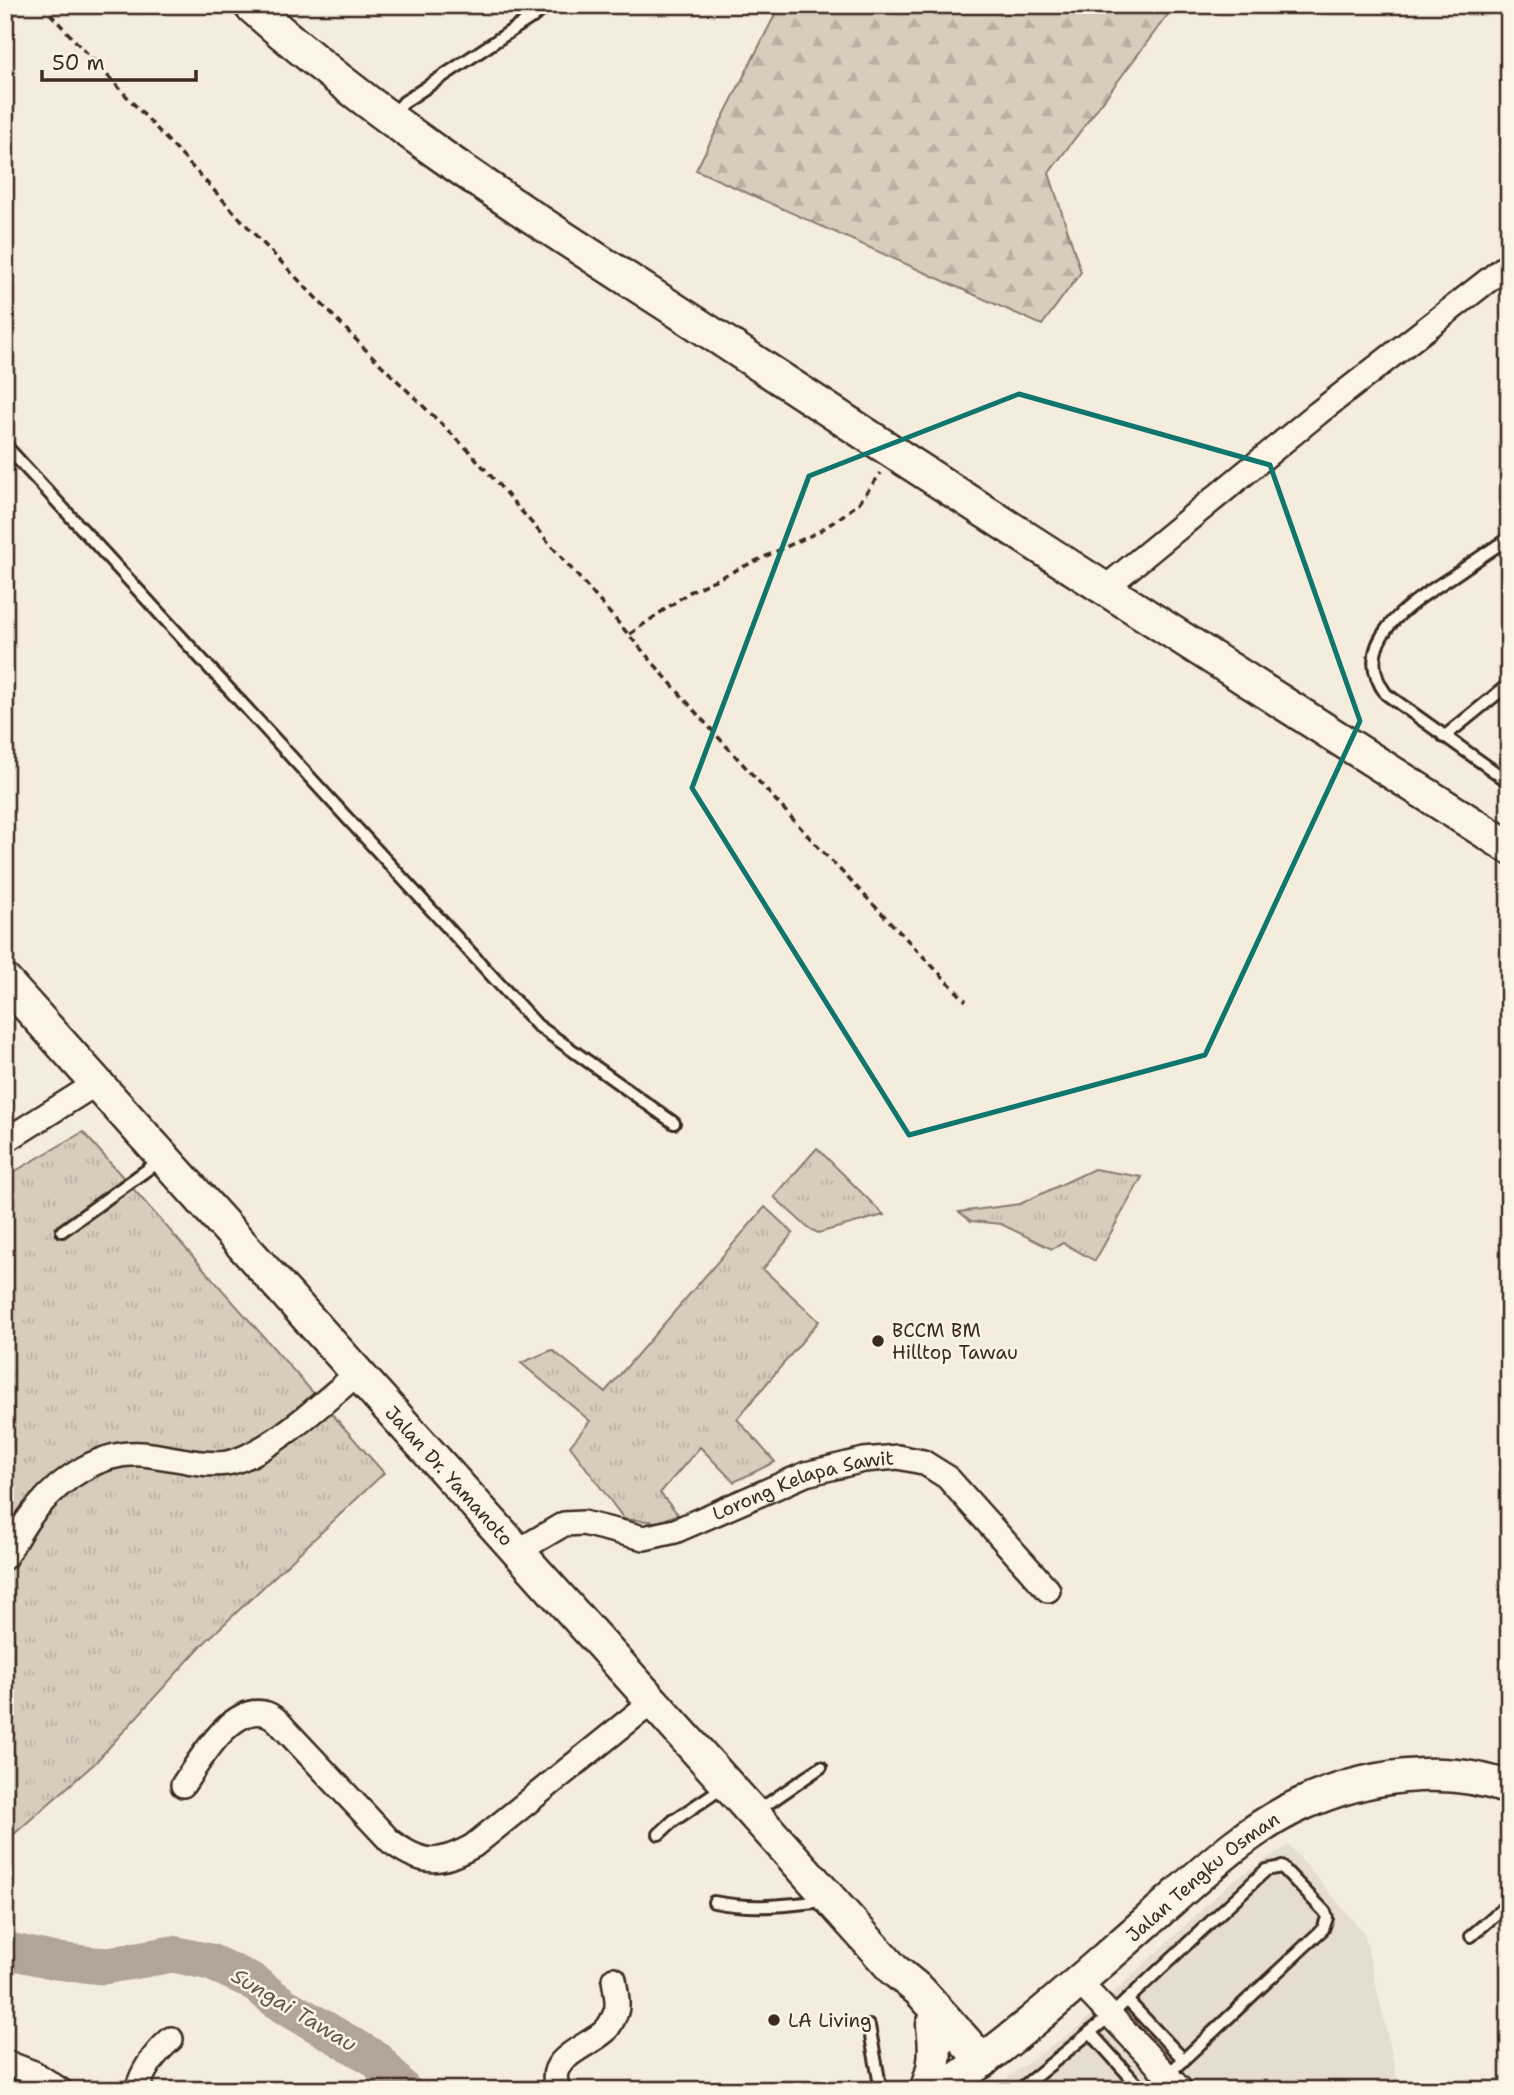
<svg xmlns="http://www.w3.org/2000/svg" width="1514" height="2095" font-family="'Shantell Sans',sans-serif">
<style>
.built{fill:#e5ddce}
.grass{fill:url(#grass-tufts);stroke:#887c6e;stroke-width:2}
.forest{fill:url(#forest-firs);stroke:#887c6e;stroke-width:2}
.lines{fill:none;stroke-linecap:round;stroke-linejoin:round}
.river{stroke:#b0a596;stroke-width:37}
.lane-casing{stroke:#3b2a1e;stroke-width:16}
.street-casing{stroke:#3b2a1e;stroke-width:28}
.secondary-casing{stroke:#3b2a1e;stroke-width:37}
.path{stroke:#3b2a1e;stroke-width:3.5;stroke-dasharray:7 5;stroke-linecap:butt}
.lane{stroke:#fcf5e5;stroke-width:10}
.street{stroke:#fcf5e5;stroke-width:23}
.secondary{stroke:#fcf5e5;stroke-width:32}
.marked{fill:none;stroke:#0f766e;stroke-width:5;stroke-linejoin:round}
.poi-dot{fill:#3b2a1e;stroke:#fcf5e5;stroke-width:2.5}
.labels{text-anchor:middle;stroke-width:5;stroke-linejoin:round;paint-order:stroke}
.poi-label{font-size:19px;fill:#3b2a1e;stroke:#fcf5e5;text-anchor:start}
.street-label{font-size:19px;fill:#3b2a1e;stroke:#fcf5e5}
.water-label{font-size:21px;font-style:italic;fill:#645548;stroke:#fcf5e5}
</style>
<defs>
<pattern id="grass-tufts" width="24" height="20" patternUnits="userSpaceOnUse" patternTransform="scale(1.75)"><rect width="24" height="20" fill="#d6cdbd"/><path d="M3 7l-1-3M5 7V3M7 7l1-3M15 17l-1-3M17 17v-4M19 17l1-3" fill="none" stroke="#b9b0a2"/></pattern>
<pattern id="forest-firs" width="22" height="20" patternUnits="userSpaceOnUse" patternTransform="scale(1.75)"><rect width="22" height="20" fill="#d6cdbd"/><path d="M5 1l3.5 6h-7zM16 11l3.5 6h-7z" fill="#b9b0a2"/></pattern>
</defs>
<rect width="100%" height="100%" fill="#f4eddd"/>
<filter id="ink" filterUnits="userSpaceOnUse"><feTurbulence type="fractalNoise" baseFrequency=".0143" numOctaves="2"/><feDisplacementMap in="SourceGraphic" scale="14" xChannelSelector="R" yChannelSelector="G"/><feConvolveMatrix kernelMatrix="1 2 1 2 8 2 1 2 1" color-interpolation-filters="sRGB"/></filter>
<g filter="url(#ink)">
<polygon class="built" points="1289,1845 1364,1933 1400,2090 990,2090 1078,2027 1232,1881"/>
<g class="grass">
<polygon points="83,1132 384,1473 201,1646 94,1764 5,1842 5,1177"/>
<polygon points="817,1148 884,1215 818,1233 808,1228 774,1197"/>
<polygon points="1094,1169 1142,1177 1095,1261 1063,1243 1052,1249 1001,1224 971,1221 959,1212 1020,1204"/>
<polygon points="765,1207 793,1233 763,1269 819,1321 737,1419 775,1462 734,1482 700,1447 660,1493 678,1514 659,1522 624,1519 570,1446 590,1421 521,1363 552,1350 605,1392"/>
</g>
<polygon class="forest" points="780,5 1175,5 1049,173 1081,272 1042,325 696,170"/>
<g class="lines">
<polyline class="river" points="5,1950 56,1961 103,1966 173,1954 210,1962 250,1980 283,2005 376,2059 403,2090"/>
<defs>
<g id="lane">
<polyline points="525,5 533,17"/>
<polyline points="392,116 404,102 550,5"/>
<polyline points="5,445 537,1025 674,1123"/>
<path d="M1509 538C1489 551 1469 565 1450 578 1411 603 1348 642 1386 694L1509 782"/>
<polyline points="1444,737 1509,684"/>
<polyline points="62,1231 162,1159"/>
<polyline points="756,1812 821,1767"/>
<polyline points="659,1834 673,1821 725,1786"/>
<path d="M714 1902C754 1910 785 1905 825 1901"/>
<polyline points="1471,1936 1509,1903"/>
<polyline points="1127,2000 1184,2060"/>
<polyline points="869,2026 881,2090"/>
<polyline points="1090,2032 1142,2090"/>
<polyline points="1019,2090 1110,2016 1266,1870 1282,1867 1325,1912 1327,1918 1323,1929 1151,2090"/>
</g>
<g id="street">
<polyline points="1104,589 1318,413 1509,264"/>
<polyline points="5,1141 97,1083"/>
<path id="s1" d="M518 1551 564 1524 583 1523 644 1538 675 1531 806 1474 864 1460 898 1457 923 1462 947 1477 1048 1590"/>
<path d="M5 1557C15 1541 24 1522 37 1508 62 1478 101 1451 142 1454 168 1456 202 1467 227 1463 265 1457 327 1399 358 1373"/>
<path d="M183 1785C199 1762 232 1702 267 1714 273 1716 280 1723 284 1728L390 1841C422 1865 438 1865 473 1846L653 1701"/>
<polyline points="1079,1982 1181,2090"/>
<polyline points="5,2062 34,2073 60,2090"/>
<path d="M137 2090C143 2069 155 2053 171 2039"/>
<path d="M559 2090C542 2059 588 2047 605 2031 609 2027 614 2017 616 2012 619 2003 615 1988 614 1979"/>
</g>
<g id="secondary">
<path d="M250 5C398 138 569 240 734 348 991 517 1250 682 1509 847"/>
<path id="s2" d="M5 981 894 1970 920 1991 983 2061"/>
<path d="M926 2090C936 2067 936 2050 933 2025"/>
<path id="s3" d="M941 2090C1020 2037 1087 1974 1158 1912 1202 1873 1248 1828 1302 1804 1364 1776 1444 1763 1509 1788"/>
</g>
</defs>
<use href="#lane" class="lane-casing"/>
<use href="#street" class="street-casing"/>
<use href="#secondary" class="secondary-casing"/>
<g class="path">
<polyline points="42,5 261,241 366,350 471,453 700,717 819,848 966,1001"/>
<polyline points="630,634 691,591 818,532 838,519 858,504 881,473"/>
</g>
<use href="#lane" class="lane"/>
<use href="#street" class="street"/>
<use href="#secondary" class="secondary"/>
</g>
</g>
<path class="marked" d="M1019 394 1270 465 1360 721 1205 1055 909 1135 692 788 809 476Z"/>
<g class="poi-dot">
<circle cx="878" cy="1341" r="7"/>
<circle cx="774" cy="2020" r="7"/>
</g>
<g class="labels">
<g class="poi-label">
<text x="892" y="1337">BCCM BM<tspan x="892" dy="22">Hilltop Tawau</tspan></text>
<text x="788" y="2027">LA Living</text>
</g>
<g class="street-label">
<text dy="7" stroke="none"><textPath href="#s2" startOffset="665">Jalan Dr. Yamanoto</textPath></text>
<text dy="7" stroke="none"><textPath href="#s1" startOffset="304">Lorong Kelapa Sawit</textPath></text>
<text dy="7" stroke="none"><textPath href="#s3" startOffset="338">Jalan Tengku Osman</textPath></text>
</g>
<g class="water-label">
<text transform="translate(294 2010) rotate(31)" y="7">Sungai Tawau</text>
</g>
</g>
<rect width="1514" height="2095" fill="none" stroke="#fcf5e5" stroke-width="28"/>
<rect x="14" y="14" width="1486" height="2067" fill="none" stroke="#3b2a1e" stroke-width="2.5" filter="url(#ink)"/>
<path d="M42 70v10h154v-10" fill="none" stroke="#3b2a1e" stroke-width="3.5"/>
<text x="52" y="70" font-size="21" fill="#3b2a1e" stroke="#fcf5e5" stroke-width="5" paint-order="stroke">50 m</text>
</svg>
